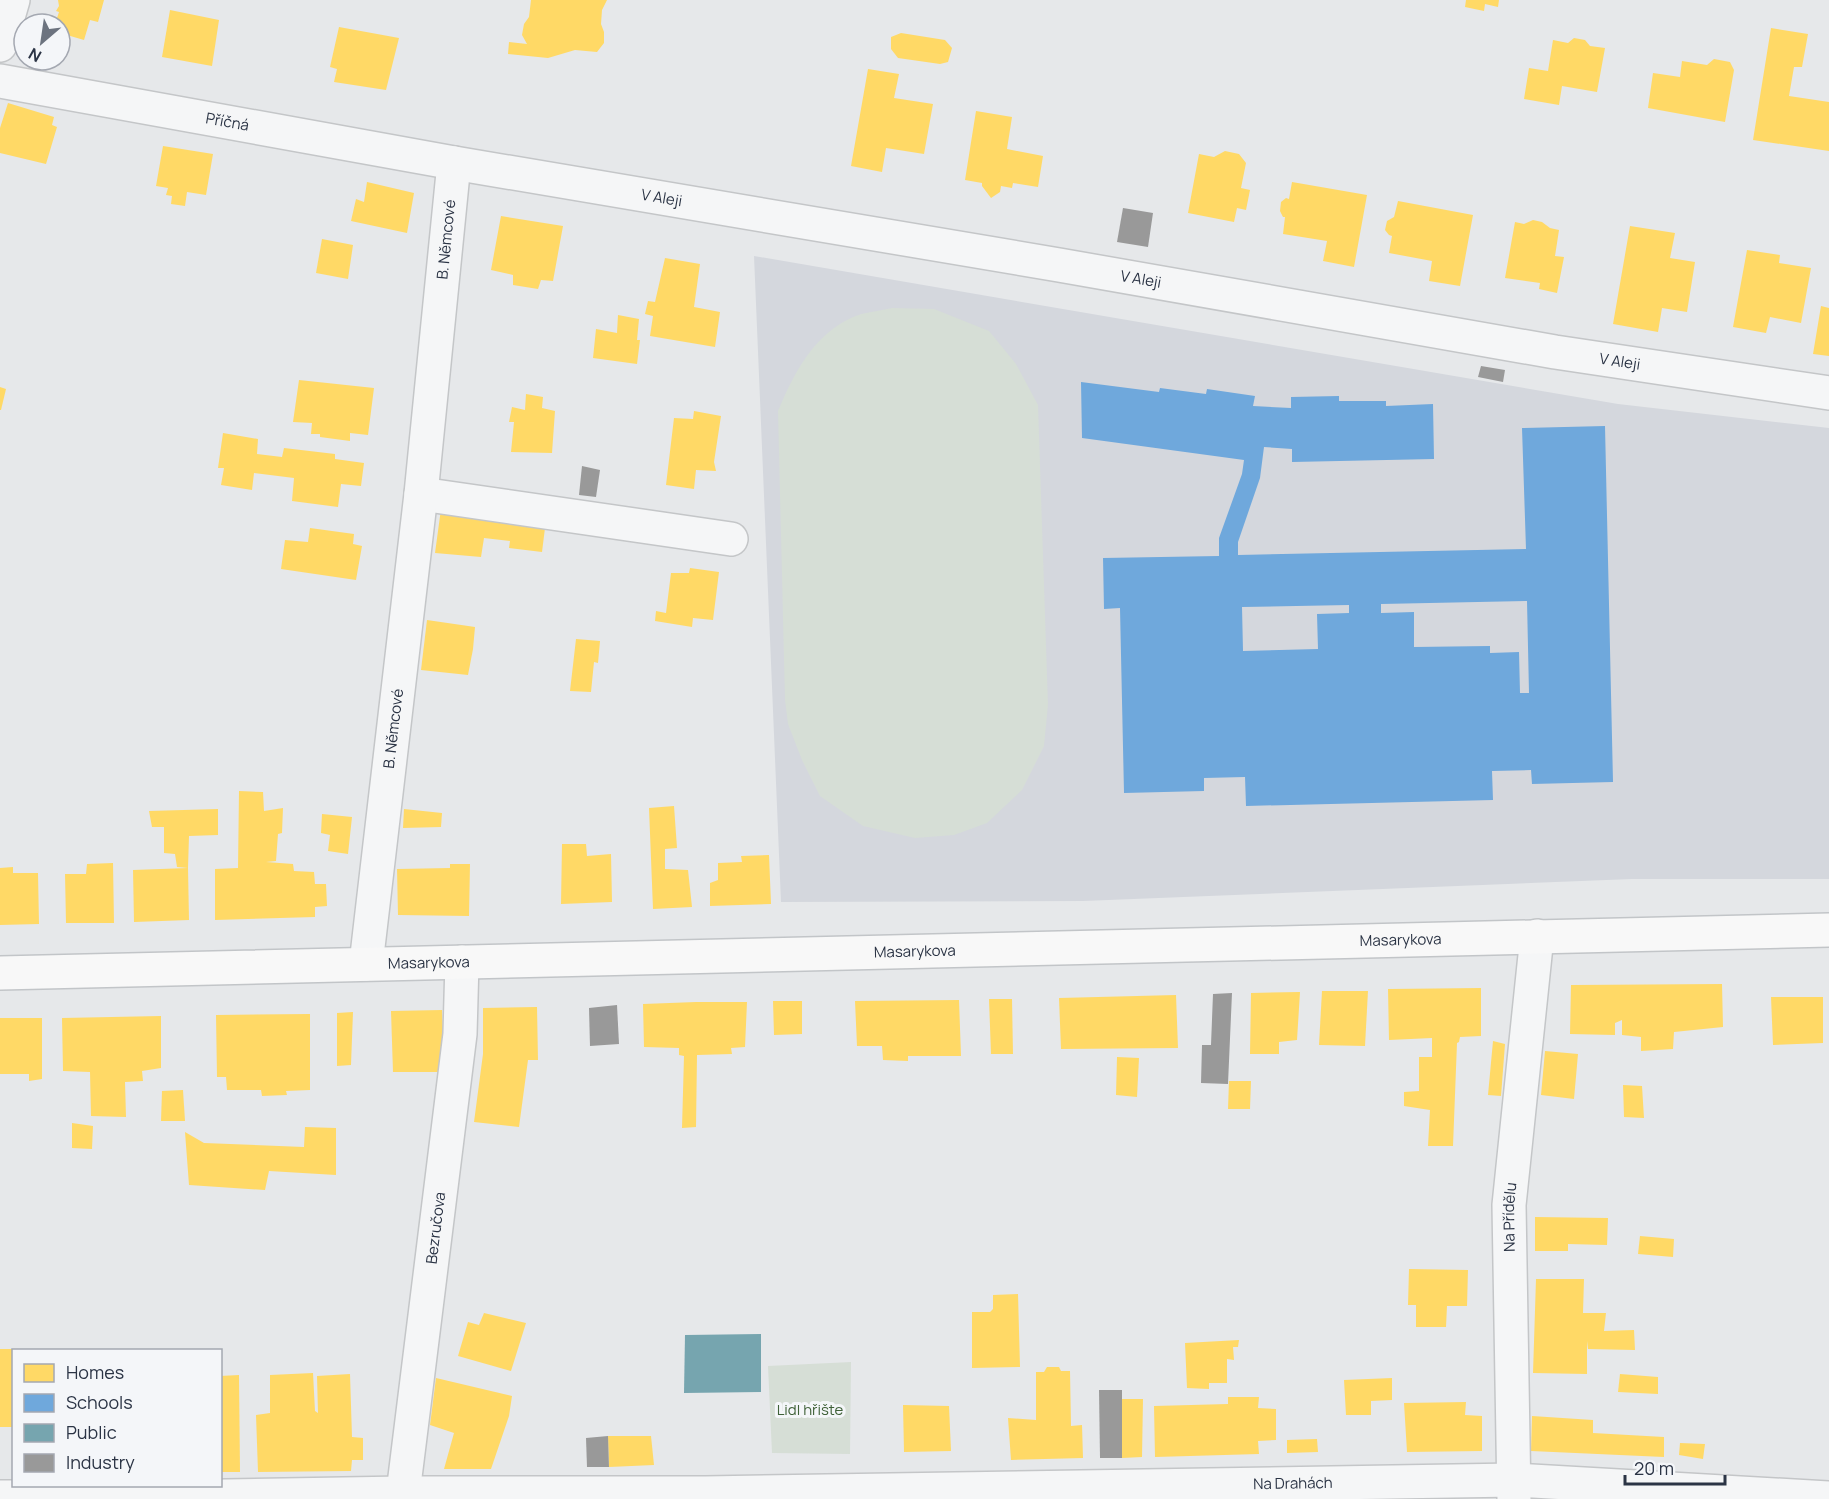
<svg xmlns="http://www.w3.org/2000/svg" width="1829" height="1499" font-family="Manrope,sans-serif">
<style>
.built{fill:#d4d7dd}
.green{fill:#d6ded6}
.homes{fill:#ffd966}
.schools{fill:#6fa8dc;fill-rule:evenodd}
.public{fill:#76a5af}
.industry{fill:#999}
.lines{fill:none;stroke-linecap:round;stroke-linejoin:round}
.minor-casing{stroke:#c4c6c8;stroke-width:36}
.major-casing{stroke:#c2c5c8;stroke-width:36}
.minor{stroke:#f5f6f7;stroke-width:33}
.major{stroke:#f8f8f8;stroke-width:33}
.labels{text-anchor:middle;stroke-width:6;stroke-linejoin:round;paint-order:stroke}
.street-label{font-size:15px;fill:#2b3445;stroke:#f4f6f9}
.park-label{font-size:15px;fill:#3f6138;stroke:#f4f6f9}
</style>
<rect width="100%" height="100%" fill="#e6e8ea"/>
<polygon class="built" points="754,256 1618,404 1829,428 1829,879 1632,879 1083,901 781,902"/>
<g class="green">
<path d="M892 308 934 309 989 331 1016 364 1038 405 1048 705 1044 746 1022 790 987 823 954 835 915 838 863 826 820 796 802 760 788 724 785 700 778 411C794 373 813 336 851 318 863 312 880 311 892 308Z"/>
<polygon points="851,1362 850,1454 772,1453 768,1366"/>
</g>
<g class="homes">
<polygon points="58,0 104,0 98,22 90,20 84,40 60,33 60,24 55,24 59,12 56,11 59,6"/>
<polygon points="531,0 607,0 602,10 601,24 604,32 604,43 597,52 575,50 548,58 508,54 509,42 527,44 522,35 524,24 529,17"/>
<polygon points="1466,0 1499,0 1498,7 1485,4 1484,11 1465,7"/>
<polygon points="170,10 219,20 212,66 162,57"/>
<polygon points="339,27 399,38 386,90 334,82 337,69 330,67"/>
<polygon points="1771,28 1808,34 1802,67 1794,67 1789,96 1829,102 1829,151 1753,140"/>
<polygon points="901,33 945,40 952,48 948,62 940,64 898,58 891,49 891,37"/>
<polygon points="1574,38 1585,40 1590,46 1605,48 1597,92 1562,86 1559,105 1524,99 1529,68 1548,71 1553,40 1568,43"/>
<polygon points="1714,59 1730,62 1734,70 1725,122 1648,108 1653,73 1680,77 1682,61 1707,65"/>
<polygon points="868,69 899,74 894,98 933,104 924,154 886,148 882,172 851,166"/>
<polygon points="8,103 54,117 52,125 57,127 46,164 0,153 0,128"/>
<polygon points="976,111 1012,117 1007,149 1043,156 1038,187 1013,183 1012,188 1001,186 1000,192 991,198 982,186 982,183 965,180"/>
<polygon points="163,146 213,154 206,195 187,192 185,206 171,204 172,196 166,195 168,188 156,186"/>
<polygon points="1225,151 1239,154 1246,163 1241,188 1250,190 1246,210 1237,208 1234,222 1188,213 1199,154 1214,157"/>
<polygon points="367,182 414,193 407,233 351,221 356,199 364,202"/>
<polygon points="1292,182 1367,195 1354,267 1323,261 1327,241 1283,234 1285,217 1283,217 1280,211 1281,202 1286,198 1289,199"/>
<polygon points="1398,201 1473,215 1460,286 1429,281 1432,261 1389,253 1392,236 1389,235 1385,230 1387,221 1394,217"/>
<polygon points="501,216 563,226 553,281 541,280 538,289 513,285 513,275 491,270"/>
<polygon points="1533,220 1542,222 1550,228 1559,230 1555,256 1564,257 1557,293 1539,289 1540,283 1505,278 1515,222 1524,224"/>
<polygon points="1630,226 1675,233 1670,258 1695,262 1687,312 1662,308 1658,332 1613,324"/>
<polygon points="322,239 353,245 348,279 316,273"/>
<polygon points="1747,250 1780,255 1779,263 1811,268 1801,323 1770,317 1766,333 1733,327"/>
<polygon points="665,258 700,264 694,307 720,312 715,347 650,336 653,316 645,314 648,301 655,302"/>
<polygon points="1821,306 1829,308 1829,356 1813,354"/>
<polygon points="618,315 639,319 637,340 640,340 637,364 593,358 596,329 617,333"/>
<polygon points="299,380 374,388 368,435 350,433 350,441 320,437 320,434 311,434 312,423 293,422"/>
<polygon points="0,387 6,389 1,410 0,410"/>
<polygon points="526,394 543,397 542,408 555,411 552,453 511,452 514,422 509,422 512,407 525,410"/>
<polygon points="694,411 721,416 714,462 716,471 696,470 694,489 666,485 674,418 693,419"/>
<polygon points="223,433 258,439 257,454 282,457 284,448 335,454 335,459 364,463 361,486 341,484 338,507 292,501 294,478 254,473 252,490 221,485 224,468 218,468"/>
<polygon points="441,509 546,520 542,552 509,548 510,541 484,538 481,557 435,553"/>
<polygon points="310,528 354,534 353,544 362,546 356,580 281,569 285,540 308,542"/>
<polygon points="690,568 719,572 713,620 693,618 692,627 655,621 656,611 666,613 671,573 689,573"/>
<polygon points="427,620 475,627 473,649 468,675 421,670"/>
<polygon points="576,639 600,641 598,663 594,662 591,692 570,691"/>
<polygon points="239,791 263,792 264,811 283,808 282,833 278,834 276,861 266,862 293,864 294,871 314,872 315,884 326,884 327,906 315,907 315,917 215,920 215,869 238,868"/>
<polygon points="674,806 677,848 665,849 665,869 688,870 692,907 653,909 649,808"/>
<polygon points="218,809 218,835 189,836 188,868 177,867 175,854 164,853 164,827 152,827 149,811"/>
<polygon points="404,809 442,813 441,827 403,828"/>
<polygon points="322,814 352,817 348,854 328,851 330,835 321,833"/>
<polygon points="562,844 586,844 587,856 611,854 612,902 561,904"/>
<polygon points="769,855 771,904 710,906 710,883 718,880 718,863 742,862 741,856"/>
<polygon points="113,863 114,923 66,923 65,874 86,874 87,864"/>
<polygon points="450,864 470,864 469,916 398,915 397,869 450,868"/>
<polygon points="13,867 13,873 38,873 39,924 0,925 0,868"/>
<polygon points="188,868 189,920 134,922 133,870"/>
<polygon points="1722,984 1723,1027 1674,1032 1673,1049 1641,1051 1641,1037 1622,1035 1622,1020 1615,1023 1615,1035 1570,1034 1571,985"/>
<polygon points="1481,988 1481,1036 1460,1037 1459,1042 1457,1043 1453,1146 1428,1146 1430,1110 1404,1106 1404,1092 1419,1091 1419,1057 1432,1057 1432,1038 1389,1040 1388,989"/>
<polygon points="1322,991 1368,991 1365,1046 1319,1045"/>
<polygon points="1300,992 1297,1040 1279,1042 1279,1054 1250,1054 1251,993"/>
<polygon points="1176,995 1178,1048 1061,1049 1059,998"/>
<polygon points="1771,997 1823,997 1823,1043 1773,1045"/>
<polygon points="989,999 1012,999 1013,1054 991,1054"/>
<polygon points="959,1000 961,1056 908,1056 908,1061 883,1060 882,1046 857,1046 855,1001"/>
<polygon points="773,1001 802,1001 802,1034 774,1035"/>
<polygon points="696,1002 747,1002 745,1047 731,1048 732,1054 697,1055 696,1127 682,1128 684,1056 679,1055 679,1048 644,1047 643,1004"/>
<polygon points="537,1007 538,1060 528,1060 519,1127 474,1122 483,1054 483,1008"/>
<polygon points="442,1010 444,1050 442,1072 393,1072 391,1011"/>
<polygon points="353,1012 351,1065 337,1066 337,1013"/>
<polygon points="310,1014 310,1090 286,1091 287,1095 262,1096 261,1090 227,1090 226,1077 217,1077 216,1015"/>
<polygon points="161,1016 161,1068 142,1071 143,1081 125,1082 126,1117 91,1116 90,1072 63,1071 62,1018"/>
<polygon points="0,1018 42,1018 42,1079 29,1081 29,1074 0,1074"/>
<polygon points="1493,1041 1505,1044 1501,1096 1488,1095"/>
<polygon points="1545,1051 1578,1054 1574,1099 1541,1095"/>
<polygon points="1117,1057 1139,1058 1137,1097 1116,1095"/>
<polygon points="1229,1081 1251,1081 1250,1109 1228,1109"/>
<polygon points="1623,1085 1642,1086 1644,1118 1624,1117"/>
<polygon points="183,1090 185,1121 161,1121 162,1091"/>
<polygon points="72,1123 93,1126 92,1149 72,1148"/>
<polygon points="305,1127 336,1128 336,1175 269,1171 265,1190 189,1185 185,1132 204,1143 304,1147"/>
<polygon points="1535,1217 1608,1218 1607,1245 1568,1244 1568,1251 1535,1251"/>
<polygon points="1640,1236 1674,1239 1673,1257 1638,1254"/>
<polygon points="1409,1269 1468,1270 1467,1306 1447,1306 1446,1327 1416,1327 1416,1305 1408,1305"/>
<polygon points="1536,1279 1584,1279 1583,1313 1606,1313 1604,1331 1634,1330 1635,1350 1588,1349 1587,1341 1587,1374 1533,1373"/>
<polygon points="1018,1294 1020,1367 972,1368 972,1312 990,1312 993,1309 993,1295"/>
<polygon points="484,1313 526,1323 511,1371 458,1356 468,1322 479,1325"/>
<polygon points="1239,1340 1238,1347 1233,1347 1234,1360 1227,1359 1227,1383 1209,1383 1209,1389 1187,1388 1185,1343"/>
<rect x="0" y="1349" width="14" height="78"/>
<polygon points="1047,1367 1059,1367 1061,1371 1070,1371 1071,1426 1082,1425 1083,1458 1011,1460 1008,1418 1036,1420 1036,1372 1044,1372"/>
<polygon points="313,1373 315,1411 318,1413 317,1376 350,1374 352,1437 363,1438 363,1460 352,1460 351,1471 258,1472 256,1415 270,1413 270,1375"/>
<polygon points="1620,1374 1658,1377 1658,1394 1618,1392"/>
<polygon points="239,1375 240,1472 220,1472 220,1376"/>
<polygon points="436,1378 512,1396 509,1416 491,1469 444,1469 454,1433 430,1425"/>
<polygon points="1392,1378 1392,1400 1371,1401 1371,1415 1346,1415 1344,1380"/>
<polygon points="1228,1397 1259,1397 1258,1408 1276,1409 1276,1440 1258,1441 1259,1454 1155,1457 1154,1406 1228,1404"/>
<polygon points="1122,1399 1143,1399 1142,1457 1122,1458"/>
<polygon points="1466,1402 1465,1415 1482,1416 1482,1451 1407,1452 1404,1403"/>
<polygon points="903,1405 949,1406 951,1451 904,1452"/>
<polygon points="1532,1416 1593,1420 1593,1433 1664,1437 1664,1457 1531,1451"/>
<polygon points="608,1436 651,1436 654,1465 609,1467"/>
<polygon points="1317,1439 1318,1452 1287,1453 1287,1440"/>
<polygon points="1680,1443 1705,1444 1703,1459 1679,1455"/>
</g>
<path class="schools" d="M1081 382 1159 392 1160 388 1206 394 1207 389 1255 396 1253 406 1291 408V397L1339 396V401H1386V406L1433 404 1434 459 1292 462V449L1264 447 1260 478 1238 542V555L1526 549 1522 428 1605 426 1613 782 1532 784 1531 770 1492 771 1493 800 1246 806 1245 777 1204 778V791L1124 793 1120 608 1104 609 1103 558 1219 556V538L1242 474 1244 460 1082 438ZM1527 601 1529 693H1520L1519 652 1490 653V646L1414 647V612L1381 613V604ZM1349 605V613L1317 614 1318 649 1243 651 1242 607Z"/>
<polygon class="public" points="761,1334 761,1392 684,1393 685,1335"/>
<g class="industry">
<polygon points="1123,208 1153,213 1148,247 1117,242"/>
<polygon points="1481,366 1505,370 1503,382 1478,377"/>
<polygon points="582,466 600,470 596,497 579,495"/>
<polygon points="1232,993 1228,1084 1201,1083 1202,1045 1211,1045 1213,994"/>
<polygon points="617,1005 619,1044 590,1046 589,1008"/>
<polygon points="1099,1390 1122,1390 1122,1458 1100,1458"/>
<polygon points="608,1436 609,1467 587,1467 586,1438"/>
</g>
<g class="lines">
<defs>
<g id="minor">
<polyline points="0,45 13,0"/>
<path id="s1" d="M0 81 454 163 1059 265 1555 352 1829 393"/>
<polyline points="421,494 731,539"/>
<path id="s2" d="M366 964 421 494 454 163"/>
<path id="s3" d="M403 1493 460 1034 462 962"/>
<path id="s4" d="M0 1497H165L403 1493H705L1515 1480 1829 1498"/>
<path id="s5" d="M1514 1499 1509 1205 1537 936"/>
</g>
<g id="major">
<path id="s6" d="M0 973 1829 930"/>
</g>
</defs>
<use href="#minor" class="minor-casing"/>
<use href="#major" class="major-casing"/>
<use href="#minor" class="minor"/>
<use href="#major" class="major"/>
</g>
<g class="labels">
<g class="street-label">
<text dy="5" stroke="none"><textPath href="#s1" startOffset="231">Příčná</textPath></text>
<text dy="5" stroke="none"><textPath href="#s1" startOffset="672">V Aleji</textPath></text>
<text dy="5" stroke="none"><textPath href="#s2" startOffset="729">B. Němcové</textPath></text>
<text dy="5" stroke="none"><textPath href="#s1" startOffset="1158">V Aleji</textPath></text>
<text dy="5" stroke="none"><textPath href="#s1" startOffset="1644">V Aleji</textPath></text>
<text dy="5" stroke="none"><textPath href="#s2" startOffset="237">B. Němcové</textPath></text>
<text dy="5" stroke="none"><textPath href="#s6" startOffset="1401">Masarykova</textPath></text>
<text dy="5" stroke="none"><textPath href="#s6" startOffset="915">Masarykova</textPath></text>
<text dy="5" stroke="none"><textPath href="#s6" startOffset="429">Masarykova</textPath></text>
<text dy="5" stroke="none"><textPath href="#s5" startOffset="282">Na Přídělu</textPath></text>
<text dy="5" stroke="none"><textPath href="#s3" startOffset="267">Bezručova</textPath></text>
<text dy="5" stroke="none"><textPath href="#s4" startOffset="1293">Na Drahách</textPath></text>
</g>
<g class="park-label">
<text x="810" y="1415">Lidl hřište</text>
</g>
</g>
<rect x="12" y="1349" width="210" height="138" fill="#f4f6f9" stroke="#a4a8b1" stroke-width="1.5"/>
<rect x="24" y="1364" width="30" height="18" fill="#ffd966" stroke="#a4a8b1" stroke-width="1.5"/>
<text x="66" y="1379" font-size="18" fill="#2b3445">Homes</text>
<rect x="24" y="1394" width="30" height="18" fill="#6fa8dc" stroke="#a4a8b1" stroke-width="1.5"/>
<text x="66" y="1409" font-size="18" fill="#2b3445">Schools</text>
<rect x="24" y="1424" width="30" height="18" fill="#76a5af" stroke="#a4a8b1" stroke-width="1.5"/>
<text x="66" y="1439" font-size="18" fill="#2b3445">Public</text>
<rect x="24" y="1454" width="30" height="18" fill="#999999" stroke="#a4a8b1" stroke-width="1.5"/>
<text x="66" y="1469" font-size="18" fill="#2b3445">Industry</text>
<g transform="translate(42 42) rotate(209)"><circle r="28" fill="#f4f6f9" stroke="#a4a8b1" stroke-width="1.5"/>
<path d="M0-4.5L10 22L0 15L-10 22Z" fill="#6c737f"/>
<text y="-9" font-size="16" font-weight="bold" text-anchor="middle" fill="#2b3445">N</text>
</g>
<path d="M1625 1475v9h100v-9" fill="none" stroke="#2b3445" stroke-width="3"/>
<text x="1634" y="1475" font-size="18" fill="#2b3445" stroke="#f4f6f9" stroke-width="4.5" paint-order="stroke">20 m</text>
</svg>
